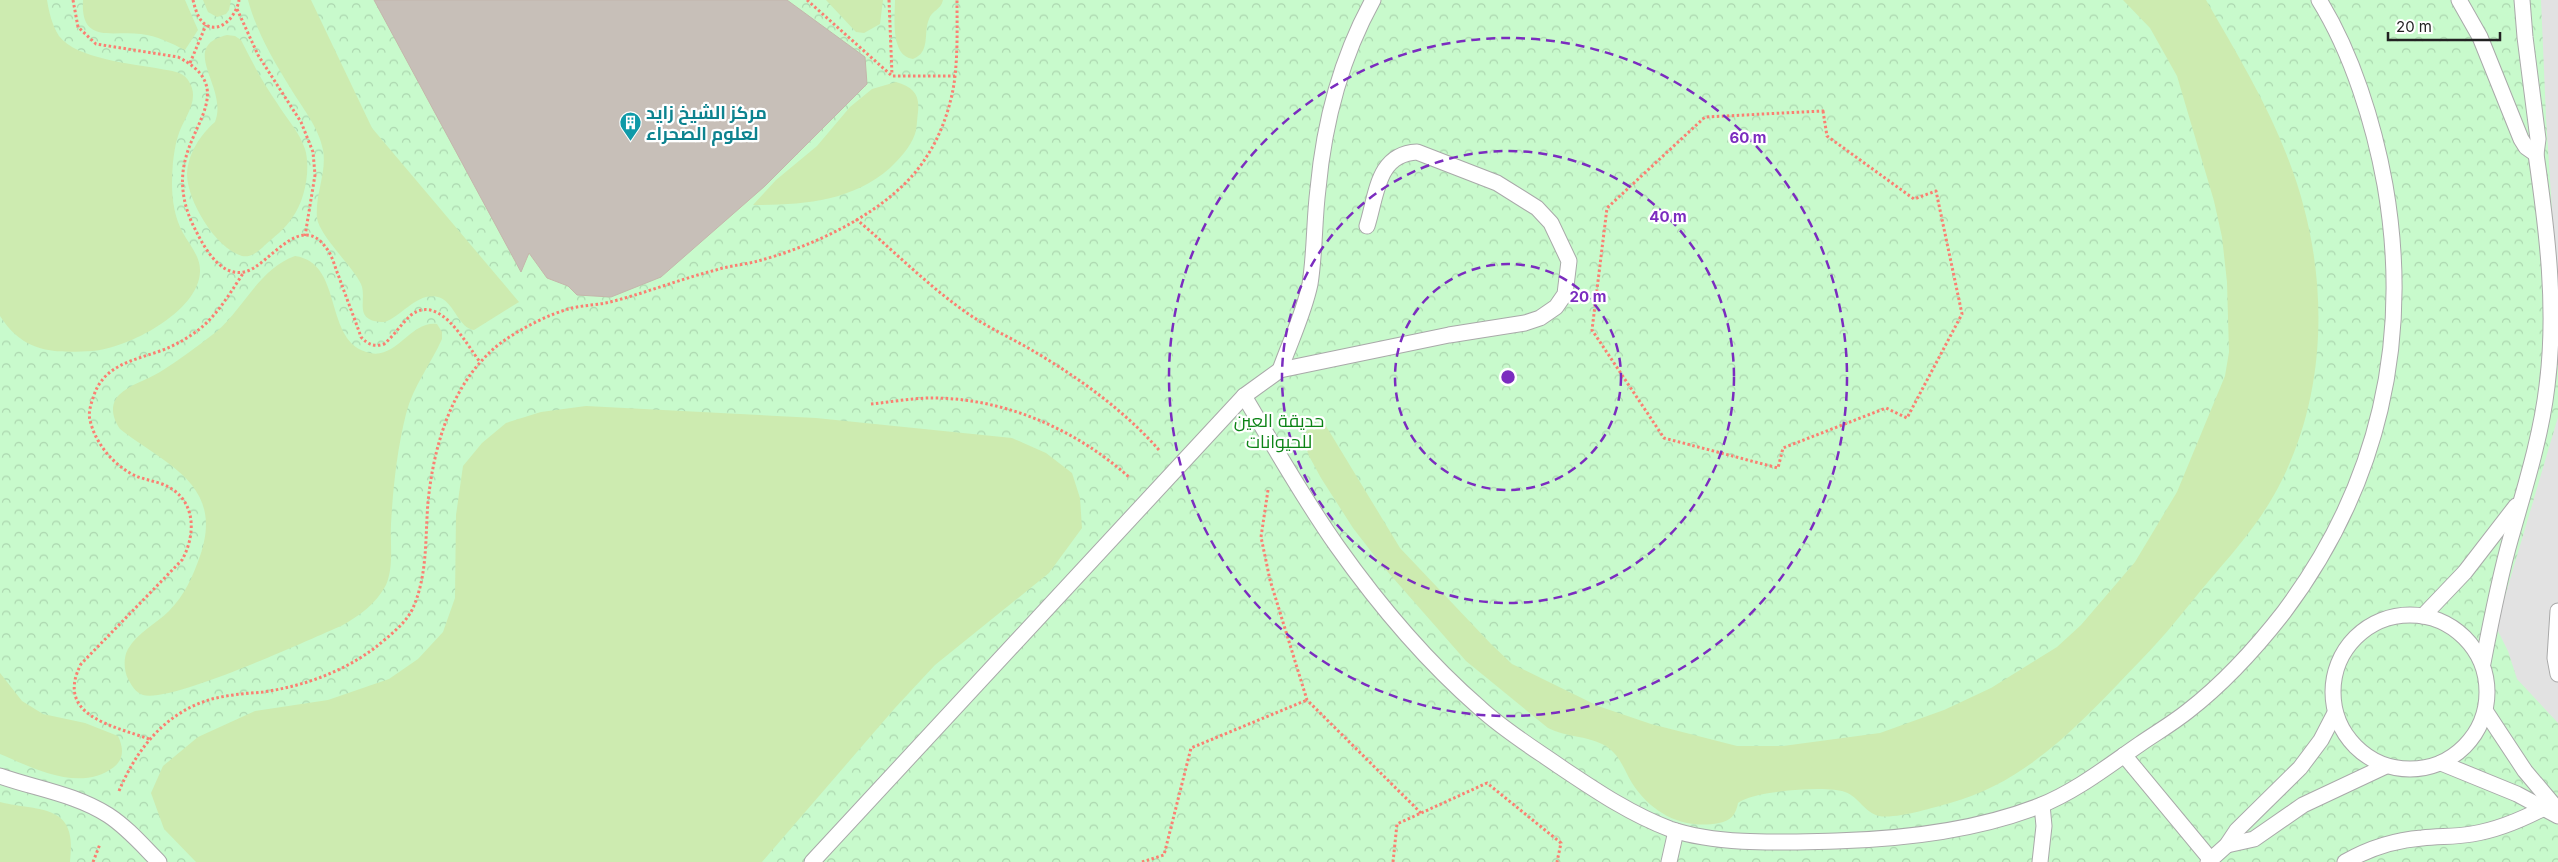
<svg xmlns="http://www.w3.org/2000/svg" width="2558" height="862" font-family="Inter,Cairo,sans-serif">
<style>
.park{fill:url(#park-crowns)}
.garden{fill:#cdebb0}
.parking{fill:#e2e2e2}
.building{fill:#c7bfb8;stroke:#c4b6ab}
.lines{fill:none;stroke-linecap:round;stroke-linejoin:round}
.lane-casing{stroke:#a9a9a9;stroke-width:17}
.path{stroke:#fa8072;stroke-width:3;stroke-dasharray:2.5 2.5;stroke-linecap:butt}
.lane{stroke:#fff;stroke-width:15}
.ring{fill:none;stroke:#7b2cbf;stroke-width:2.5;stroke-dasharray:9 6}
.labels{text-anchor:middle;stroke-width:4.5;stroke-linejoin:round;paint-order:stroke}
.culture-label{font-size:18px;font-weight:bold;fill:#0d838f;stroke:#fff;text-anchor:start}
.park-label{font-size:18px;fill:#0c8416;stroke:#fff}
.centre{fill:#7b2cbf;stroke:#fff;stroke-width:2.5}
.ring-label{font-size:15px;text-anchor:middle;font-weight:bold;fill:#7b2cbf;stroke:#fff;stroke-width:4.5;stroke-linejoin:round;paint-order:stroke}
</style>
<defs>
<pattern id="park-crowns" width="20" height="18" patternUnits="userSpaceOnUse" patternTransform="scale(1.25)"><rect width="20" height="18" fill="#c8facc"/><path d="M2 6a3 3 0 1 1 6 0M12 15a3 3 0 1 1 6 0" fill="none" stroke="#acd6af"/></pattern>
</defs>
<rect width="100%" height="100%" fill="#f2efe9"/>
<rect class="park" x="0" y="0" width="2558" height="862"/>
<g class="garden">
<path d="M0 0H47C49 12 52 25 59 36 76 59 134 64 161 69 171 71 182 71 188 80 202 100 183 118 178 136 175 145 174 154 173 162 171 186 171 211 183 233 189 244 200 256 200 270 201 311 127 349 92 351 52 353 24 353 0 316Z"/>
<path d="M83 0H185L198 30 185 50C171 43 157 36 141 34 113 30 80 45 83 0Z"/>
<polygon points="203,0 231,0 229,10 226,14 217,17 208,12"/>
<path d="M248 0H311L372 128 519 302 474 330C459 328 455 305 441 298 420 289 403 315 385 322 351 322 368 300 361 284 353 267 319 235 317 218 315 194 327 173 323 150 319 128 302 107 291 89 273 60 257 33 248 0Z"/>
<polygon points="826,0 883,0 880,24 864,33 856,32"/>
<path d="M895 0H943C941 10 932 10 929 19 923 33 931 52 913 59 890 56 895 17 895 0Z"/>
<path d="M2123 0H2206C2236 52 2268 105 2289 161 2330 268 2331 394 2274 495 2256 527 2231 555 2208 582 2186 608 2165 636 2141 660 2085 718 2031 781 1950 803 1932 808 1896 819 1879 816 1864 812 1859 797 1845 792 1828 785 1752 791 1738 803 1736 814 1731 821 1719 823 1683 830 1651 813 1632 783 1623 768 1619 752 1602 744 1587 736 1566 737 1548 728L1466 661 1380 563 1353 528 1321 478 1309 456 1303 439 1307 431 1323 421 1400 548 1491 644 1512 664 1598 706 1651 724 1737 746H1783L1880 733 1944 710 1991 688 2057 647 2081 625 2135 562 2177 492 2225 376 2229 352 2227 282 2222 237 2214 201 2177 76 2150 28Z"/>
<path d="M227 35 235 36 241 40C252 62 263 83 277 103 286 118 299 131 305 149 311 169 305 201 292 218 285 229 274 237 265 245 259 251 251 258 242 256 215 248 187 200 187 174 188 153 201 134 215 122 229 87 177 47 227 35Z"/>
<path d="M896 82C913 87 920 94 918 112 917 119 917 128 915 134 910 148 900 158 890 168 851 202 802 205 753 205L776 180 817 146 850 107 872 89Z"/>
<path d="M295 256C345 263 322 343 370 353 397 359 410 321 437 324L442 332V339C431 364 413 386 406 414 397 450 393 488 391 524 390 543 394 567 386 585 376 604 359 616 341 626 308 640 172 703 143 695 135 692 132 686 128 679 124 670 123 658 128 649 138 632 156 624 169 611 185 595 193 576 200 556 225 484 166 465 120 429 113 419 109 405 119 395 130 384 147 380 160 372 179 360 198 346 216 332 244 308 259 269 295 256Z"/>
<polygon points="586,406 816,418 1012,438 1046,453 1072,473 1080,498 1082,528 1049,573 935,665 895,708 762,862 196,862 164,829 151,793 163,766 198,737 255,711 328,700 389,679 418,659 443,632 455,598 456,515 463,466 482,443 506,423 541,412"/>
<path d="M0 673 22 701 43 714 85 723 118 736C123 747 125 758 114 767 80 793 33 768 0 754Z"/>
<path d="M0 802C42 812 78 803 70 862H0Z"/>
</g>
<g class="parking">
<polygon points="2541,0 2558,0 2558,305 2546,117"/>
<polygon points="2558,417 2558,723 2517,679 2508,651 2496,627"/>
</g>
<polygon class="building" points="374,0 787,0 865,57 867,84 765,186 661,277 611,297 577,295 568,286 547,278 529,253 521,272"/>
<g class="lines">
<defs>
<g id="lane">
<polyline points="2459,0 2480,37 2521,139 2526,147 2536,154"/>
<path d="M1280 370C1290 342 1304 313 1310 284 1315 253 1314 220 1318 189 1324 124 1341 58 1373 0"/>
<path d="M1244 396C1274 446 1303 498 1337 546 1378 604 1426 661 1480 708 1504 730 1533 748 1559 766 1595 790 1630 814 1670 829 1720 846 1785 842 1836 841 1904 839 1975 831 2039 806 2075 792 2108 766 2140 744 2156 733 2173 723 2188 711 2224 683 2256 648 2284 612 2379 485 2412 340 2385 185 2374 124 2352 53 2319 0"/>
<polyline points="2558,611 2555,658 2558,674"/>
<circle cx="2410" cy="692" r="77"/>
<polyline points="2423,616 2465,572 2516,506"/>
<path d="M2483 663C2491 621 2499 579 2511 537 2525 487 2541 437 2547 386 2557 309 2547 230 2536 154L2538 139 2525 37 2522 0"/>
<polyline points="2486,712 2525,771 2558,810"/>
<polyline points="2124,755 2211,860"/>
<polyline points="2441,763 2517,794 2558,816"/>
<path d="M0 776C37 789 75 794 108 815 128 828 143 846 159 862"/>
<polyline points="2227,845 2254,839 2303,805 2386,766"/>
<path d="M812 862 1244 396 1280 370 1449 335 1525 323 1540 318 1556 307 1565 294 1569 261 1551 223 1537 208 1497 183 1417 152C1377 154 1377 194 1367 226"/>
<polyline points="1669,862 1676,831"/>
<polyline points="2040,862 2044,826 2042,805"/>
<polyline points="2208,862 2227,845 2237,830 2300,768 2321,740 2335,713"/>
<path d="M2345 862C2368 849 2395 840 2422 838 2439 836 2455 837 2472 834 2497 830 2521 820 2544 808"/>
</g>
</defs>
<use href="#lane" class="lane-casing"/>
<g class="path">
<path d="M73 0 78 27 96 44 178 57C233 85 196 119 186 157 179 181 183 205 194 227 203 245 219 277 244 272 269 267 300 209 327 249 333 257 335 268 339 277 346 297 354 317 361 337 368 345 375 347 384 344 394 336 401 324 411 315 440 293 466 344 480 362"/>
<path d="M193 0C195 8 198 20 206 25 222 34 237 14 239 0"/>
<polyline points="807,0 892,76 955,76"/>
<polyline points="889,0 892,75"/>
<polyline points="237,9 258,55 301,122 313,152 315,175 305,236"/>
<polyline points="190,63 206,25"/>
<polygon points="1823,111 1827,136 1914,199 1936,191 1962,314 1907,418 1886,408 1783,448 1778,468 1664,438 1592,330 1607,208 1705,117"/>
<path d="M856 219C893 250 927 285 967 313 987 327 1009 337 1030 349 1076 376 1123 409 1159 450"/>
<path d="M871 404C891 402 912 398 932 398 1005 398 1077 430 1130 478"/>
<polyline points="1268,490 1261,537 1270,580 1307,700 1421,813"/>
<path d="M149 739C114 726 54 716 81 664L182 560C197 533 196 497 162 484 151 480 140 479 130 473 111 462 95 442 90 420 88 413 91 404 93 398 103 365 132 361 160 351 174 346 186 339 197 331 217 316 230 293 244 272"/>
<path d="M119 791C135 753 160 719 200 703 220 695 242 694 263 692 304 686 343 672 376 647 388 637 405 624 412 610 428 576 425 538 428 502 434 443 453 379 502 342 522 328 549 314 572 308 585 305 598 305 610 302 646 293 680 279 716 270 728 266 741 265 754 262 813 247 894 210 927 156 941 135 950 108 954 84 958 56 957 28 957 0"/>
<polyline points="93,862 100,844"/>
<polyline points="1142,862 1164,855 1191,748 1307,700"/>
<polyline points="1393,862 1397,824 1487,783 1561,843 1557,862"/>
</g>
<use href="#lane" class="lane"/>
</g>
<g class="ring">
<circle cx="1508" cy="377" r="113"/>
<circle cx="1508" cy="377" r="226"/>
<circle cx="1508" cy="377" r="339"/>
</g>
<defs>
<symbol id="building-pin" viewBox="-11 -11 22 30"><path d="M0 17L-7.5 6A9.5 9.5 0 1 1 7.5 6Z" fill="#0f9aa8" stroke="#fff"/><path d="M-4-6H4V6H1V3H-1V6H-4ZM-2.5-4.3h1.7v1.8h-1.7ZM.8-4.3h1.7v1.8H.8ZM-2.5-1h1.7V.8h-1.7ZM.8-1h1.7V.8H.8Z" fill="#fff"/></symbol>
</defs>
<g fill-rule="evenodd">
<use href="#building-pin" x="618" y="110" width="25" height="34"/>
</g>
<g class="labels">
<g class="culture-label">
<text x="646" y="119">مركز الشيخ زايد<tspan x="646" dy="21">لعلوم الصحراء</tspan></text>
</g>
<g class="park-label">
<text x="1279" y="427">حديقة العين<tspan x="1279" dy="21">للحيوانات</tspan></text>
</g>
</g>
<circle cx="1508" cy="377" r="8" class="centre"/>
<g class="ring-label">
<text x="1748" y="143">60 m</text>
<text x="1668" y="222">40 m</text>
<text x="1588" y="302">20 m</text>
</g>
<path d="M2388 32v8h112v-8" fill="none" stroke="#222222" stroke-width="2.5"/>
<text x="2396" y="32" font-size="15" fill="#222222" stroke="#ffffff" stroke-width="4" paint-order="stroke">20 m</text>
</svg>
